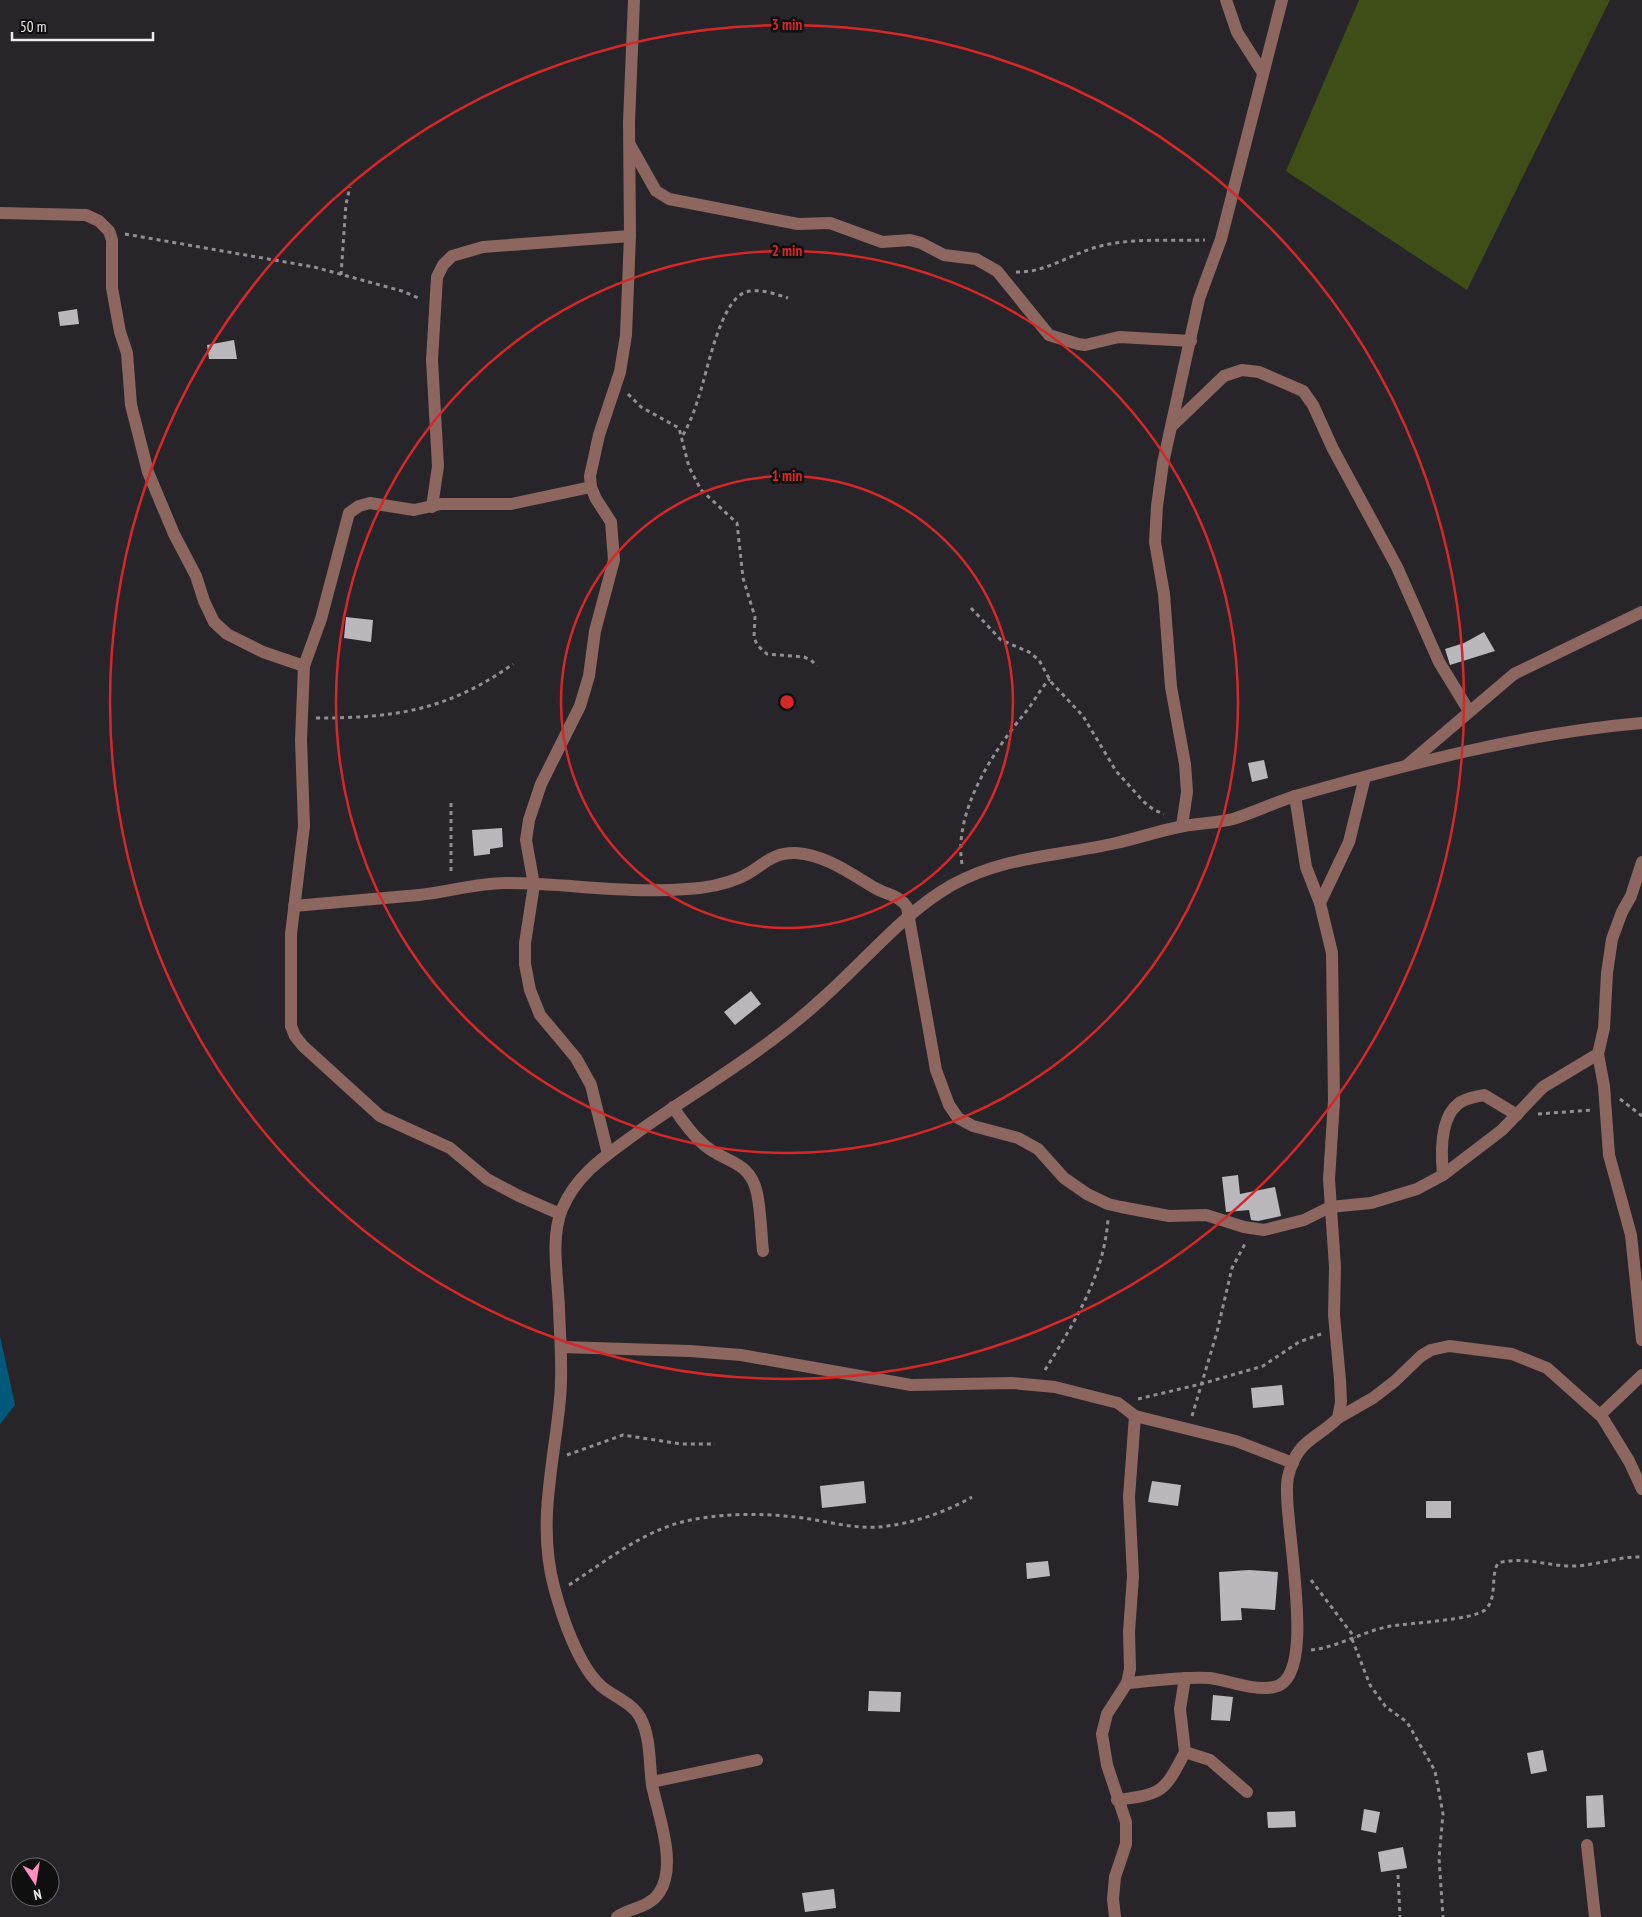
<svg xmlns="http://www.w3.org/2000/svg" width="1642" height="1917" font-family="'PT Sans Narrow',sans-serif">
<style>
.green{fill:#3f4e17}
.water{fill:#00597a}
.building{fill:#bab8bd}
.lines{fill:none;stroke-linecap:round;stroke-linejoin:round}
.path{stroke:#918f92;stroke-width:3;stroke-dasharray:4 4;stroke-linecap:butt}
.minor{stroke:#8c665f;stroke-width:12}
.ring{fill:none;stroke:#d62828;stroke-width:2.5}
.centre{fill:#d62828;stroke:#100f10;stroke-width:2.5}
.ring-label{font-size:15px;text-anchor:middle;font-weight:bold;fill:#d62828;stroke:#100f10;stroke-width:5;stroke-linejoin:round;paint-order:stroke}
</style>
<rect width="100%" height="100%" fill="#272529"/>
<polygon class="green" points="1359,0 1610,0 1467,290 1286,171"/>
<polygon class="water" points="0,1336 15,1405 0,1424"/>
<g class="building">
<polygon points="77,309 79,324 60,326 58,312"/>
<polygon points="234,340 237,359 209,359 207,345"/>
<polygon points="346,617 373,620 371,642 344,638"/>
<polygon points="1484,632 1495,651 1450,665 1445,649 1464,643"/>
<polygon points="1264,760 1268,778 1252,782 1248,763"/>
<polygon points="502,828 503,847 490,849 490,854 474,856 472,830"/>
<polygon points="751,991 761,1004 735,1025 724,1012"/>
<polygon points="1238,1175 1240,1194 1275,1187 1281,1216 1258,1221 1251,1220 1249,1210 1226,1212 1222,1177"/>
<polygon points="1282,1385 1284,1405 1253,1408 1251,1388"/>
<polygon points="864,1481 866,1503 822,1508 820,1486"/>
<polygon points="1152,1481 1181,1485 1178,1506 1148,1502"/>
<rect x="1426" y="1501" width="25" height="17"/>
<polygon points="1048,1561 1050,1576 1027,1579 1026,1563"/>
<polygon points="1249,1570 1278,1572 1275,1610 1241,1608 1242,1620 1221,1621 1219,1572"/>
<polygon points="869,1691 901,1692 900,1712 868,1711"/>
<polygon points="1213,1695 1233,1697 1230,1721 1211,1720"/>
<polygon points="1543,1750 1547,1771 1531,1774 1527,1753"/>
<polygon points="1603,1795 1605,1827 1587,1828 1586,1796"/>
<polygon points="1364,1809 1380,1812 1376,1833 1361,1830"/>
<polygon points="1295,1811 1296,1827 1268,1828 1267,1812"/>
<polygon points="1403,1847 1407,1868 1381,1872 1378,1852"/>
<polygon points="834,1889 836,1908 805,1912 802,1893"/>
</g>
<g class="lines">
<g class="path">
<polyline points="125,234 314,267 402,291 421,299"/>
<path d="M1016 272C1048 273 1074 251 1105 245 1137 238 1172 241 1205 240"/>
<polyline points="341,275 346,204 350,187"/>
<polyline points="628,394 641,407 679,428 689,467 701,490 737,523 743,578 755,617 754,637 757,645 767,654 804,657 811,660 817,666"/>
<path d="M683 435C690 423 695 409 699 396 707 373 720 300 746 292 760 288 775 294 788 298"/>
<polyline points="971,608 1001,640 1029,652 1039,660 1051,682 1083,716 1116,771 1144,802 1154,810 1164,814"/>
<path d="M316 718C394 718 447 711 513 664"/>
<polyline points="451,803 451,875"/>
<path d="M962 864C953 812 994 750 1025 713 1034 702 1040 689 1050 679"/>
<polyline points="1620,1099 1642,1116"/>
<polyline points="1538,1114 1592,1110"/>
<path d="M1045 1370C1074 1323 1104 1276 1108 1219"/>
<polyline points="1138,1399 1201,1384 1263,1366 1299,1342 1321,1334"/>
<polyline points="1192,1416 1217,1332 1232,1268 1246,1242"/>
<polyline points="567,1455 623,1435 681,1444 715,1444"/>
<polyline points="1311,1580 1355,1638"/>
<path d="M569 1585C605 1562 640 1533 682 1522 718 1513 759 1513 795 1517 823 1520 851 1529 879 1527 911 1524 944 1513 972 1497"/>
<polyline points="1352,1639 1370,1685 1386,1707 1407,1722 1435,1771 1443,1814 1439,1858 1443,1917"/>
<path d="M1311 1650C1339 1647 1363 1631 1391 1626 1410 1623 1473 1620 1485 1610 1498 1598 1490 1576 1498 1563 1523 1556 1547 1566 1572 1566 1596 1566 1618 1556 1642 1557"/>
<polyline points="1398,1875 1400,1917"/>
</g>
<g class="minor">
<polyline points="1226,0 1237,32 1263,73"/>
<polyline points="630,145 656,191 669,199 798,224 830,223 882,242 910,240 921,243 944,255 976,259 997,271 1049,335 1078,344 1085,345 1119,337 1191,341"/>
<polyline points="0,213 86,215 99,221 109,231 112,240 112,288 120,332 127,353 131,405 148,472 174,534 196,576 204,601 214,622 227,634 263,652 304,666"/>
<polyline points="1172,426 1224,376 1242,370 1259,372 1303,391 1313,405 1333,449 1397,567 1439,662 1469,711"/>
<polyline points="432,507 438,466 432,360 437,277 443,265 452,256 483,247 630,236"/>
<polyline points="1407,765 1514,674 1642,612"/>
<polyline points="1182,826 1187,792 1185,764 1171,687 1164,594 1155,542 1157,506 1163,463 1199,299 1221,239 1282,0"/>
<polyline points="1642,862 1631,896 1622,912 1612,939 1607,973 1604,1028 1598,1054 1604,1086 1609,1155 1631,1235 1642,1340"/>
<polyline points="1320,903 1349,842 1365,777"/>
<path d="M294 906C336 902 378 899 419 895 448 892 477 883 505 883 566 883 626 894 687 889 705 888 723 885 739 878 761 869 769 852 796 853 826 855 851 874 875 888 887 895 899 895 907 907L936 1070 949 1105 958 1118 973 1126 1018 1138 1038 1149 1064 1178 1087 1194 1108 1204 1121 1207 1169 1216 1206 1215 1244 1227 1264 1230 1304 1220 1330 1207 1371 1203 1417 1189 1443 1175 1502 1130 1543 1087 1598 1054"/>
<path d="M673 1107C681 1119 691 1133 702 1143 722 1163 749 1158 757 1193 761 1212 761 1233 763 1251"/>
<polyline points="608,1154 591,1085 576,1058 540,1015 530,990 525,964 525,943 534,885 526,840 529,820 541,784 580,706 589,676 595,631 614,560 611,522 596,499 591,487 590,476 599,435 620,372 626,335 630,236 629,122 634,0"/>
<path d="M1443 1175C1441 1154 1440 1118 1458 1104 1465 1098 1476 1097 1484 1095L1517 1115"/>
<polyline points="560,1214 519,1196 487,1179 450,1148 380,1116 303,1046 295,1036 291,1026 291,934 304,826 301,740 304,666 321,619 349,513 359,506 370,503 414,510 441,504 511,504 591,487"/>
<polyline points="561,1347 690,1351 741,1355 911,1385 1012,1383 1055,1387 1118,1403 1135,1416 1236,1441 1293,1463"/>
<polyline points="1600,1415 1642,1375"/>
<polyline points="1338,1418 1373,1398 1395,1381 1421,1356 1431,1350 1449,1346 1512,1354 1547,1368 1602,1417 1629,1461 1642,1489"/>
<polyline points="1185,1678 1180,1709 1185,1752 1210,1760 1247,1792"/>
<path d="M1127 1683C1154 1681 1183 1676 1210 1678 1231 1681 1252 1691 1274 1687 1322 1679 1280 1512 1288 1477 1297 1439 1316 1440 1338 1418L1341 1402 1340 1380 1334 1315 1335 1267 1329 1179 1334 1101 1332 953 1320 903 1306 867 1295 796"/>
<polyline points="652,1782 757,1760"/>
<path d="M1117 1800C1162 1794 1164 1793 1185 1752"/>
<polyline points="1587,1845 1595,1917"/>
<path d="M617 1917C629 1908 649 1908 659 1893 678 1865 658 1815 652 1785 649 1763 651 1737 640 1717 631 1702 614 1697 601 1686 578 1665 562 1617 554 1587 537 1522 554 1464 560 1399 563 1369 560 1339 559 1309 558 1278 550 1238 562 1209 577 1173 608 1154 638 1132 670 1109 704 1088 737 1065 768 1044 797 1022 824 997 866 960 903 913 952 885 1004 856 1060 856 1116 843 1139 838 1161 830 1184 826 1200 823 1218 823 1233 819 1256 812 1277 801 1299 795 1411 763 1526 733 1642 723"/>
<polyline points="1115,1917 1113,1899 1115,1877 1126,1844 1126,1822 1107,1765 1102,1734 1107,1714 1127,1683 1130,1669 1129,1632 1133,1576 1129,1497 1135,1416"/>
</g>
</g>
<g class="ring">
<circle cx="787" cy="702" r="226"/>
<circle cx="787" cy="702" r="451"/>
<circle cx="787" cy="702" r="677"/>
</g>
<circle cx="787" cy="702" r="8" class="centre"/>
<g class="ring-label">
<text x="787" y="30">3 min</text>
<text x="787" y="256">2 min</text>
<text x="787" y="481">1 min</text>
</g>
<g transform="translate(35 1882) rotate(168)"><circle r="24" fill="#100f10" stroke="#686769"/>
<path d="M0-4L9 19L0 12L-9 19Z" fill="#fe8ebd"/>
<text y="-8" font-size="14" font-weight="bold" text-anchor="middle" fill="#edebee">N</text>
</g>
<path d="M12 32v8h141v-8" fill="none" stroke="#edebee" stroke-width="2.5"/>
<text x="20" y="32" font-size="15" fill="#edebee" stroke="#100f10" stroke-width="4" paint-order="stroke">50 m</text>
</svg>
